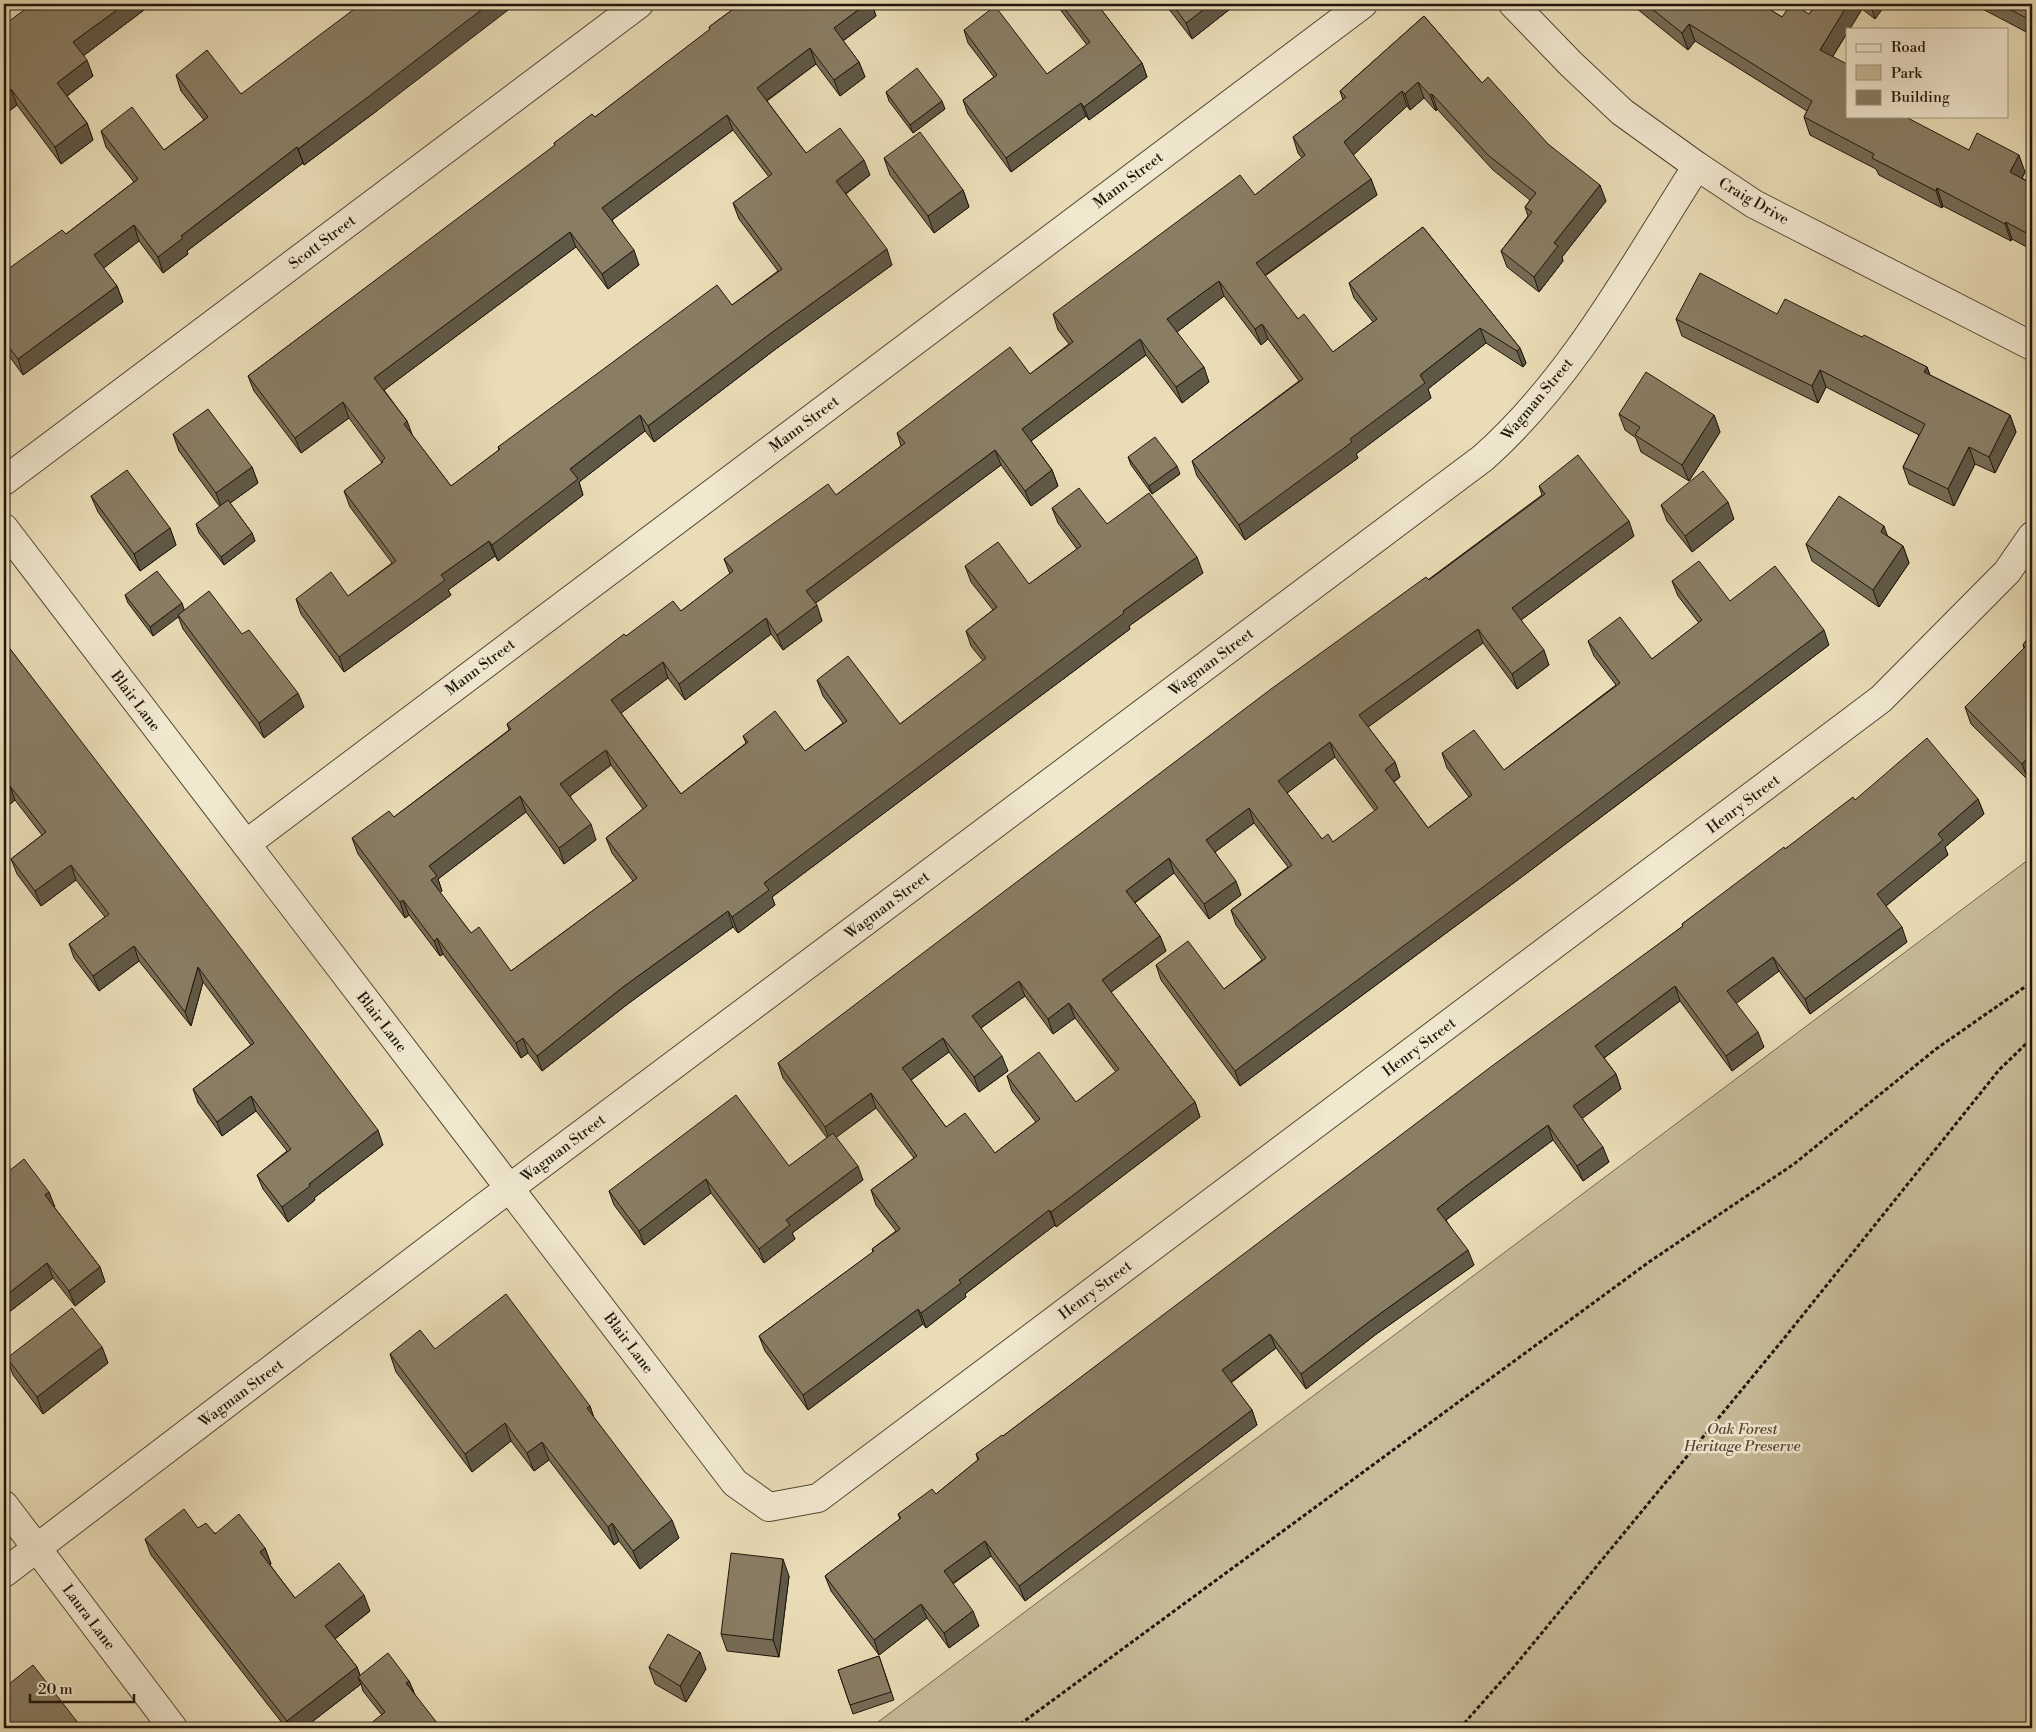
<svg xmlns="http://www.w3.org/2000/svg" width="2036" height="1732" font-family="'Libre Bodoni',serif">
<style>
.green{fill:#c7bb99;stroke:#746952}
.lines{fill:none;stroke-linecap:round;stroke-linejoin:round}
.street-casing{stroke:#524836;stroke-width:30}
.path{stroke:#20170c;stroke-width:3;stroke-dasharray:4 2.5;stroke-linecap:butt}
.street{stroke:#f1e8d0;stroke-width:28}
.wall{fill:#766c56;stroke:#20170c;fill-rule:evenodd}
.shaded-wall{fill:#605846;stroke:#20170c}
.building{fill:#897d64;stroke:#20170c;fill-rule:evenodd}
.labels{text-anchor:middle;stroke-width:5;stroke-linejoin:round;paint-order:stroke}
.street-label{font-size:15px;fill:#20170c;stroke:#f1e8d0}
.park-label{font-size:15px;font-style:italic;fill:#524836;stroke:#f1e8d0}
</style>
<rect width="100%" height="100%" fill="#e9dcb6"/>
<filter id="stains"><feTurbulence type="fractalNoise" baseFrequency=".004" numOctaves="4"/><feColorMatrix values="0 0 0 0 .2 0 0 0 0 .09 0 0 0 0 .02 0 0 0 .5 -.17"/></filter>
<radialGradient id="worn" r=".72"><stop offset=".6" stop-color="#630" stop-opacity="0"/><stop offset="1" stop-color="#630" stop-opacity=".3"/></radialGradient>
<polygon class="green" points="2032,857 2032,1728 870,1728"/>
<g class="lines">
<defs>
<g id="street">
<polyline points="1513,4 1571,64 1622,112 1697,166 1754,204 2032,346"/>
<polyline points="4,481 639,4"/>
<polyline points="4,528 735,1483 769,1507 818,1498 1881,699 2007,572 2032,536"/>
<polyline points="246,844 1363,4"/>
<polyline points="4,1505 173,1728"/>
<path d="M4 1573 483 1208 1483 458C1574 377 1632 267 1697 166"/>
</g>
</defs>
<use href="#street" class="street-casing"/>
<g class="path">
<polyline points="1015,1728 1649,1262 1794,1164 1936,1049 2032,982"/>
<polyline points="1460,1728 1513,1668 1786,1336 1999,1070 2032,1038"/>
</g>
<use href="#street" class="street"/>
</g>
<g class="wall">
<polygon points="32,4 152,4 83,56 93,76 67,96 87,123 93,140 61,164 17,105 4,115"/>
<path d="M740 4H883L874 10 876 16 843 41 859 62 865 77 840 96 816 64 767 101 806 153 870 175 846 194 892 265 777 348 654 442 645 431 579 482 583 495 498 561 495 556 448 590 451 595 344 672 301 614 296 599 348 596 392 563 350 507 344 491 382 463 349 418 301 453 254 391 248 376 555 146 554 143 595 117 710 30 709 27ZM733 130 769 177 733 203 739 219 778 271 732 305 498 447 499 450 451 486 412 435 407 421 384 390 576 247 608 289 639 265 612 220Z"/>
<polygon points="1056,4 1097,4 1142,63 1147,77 1089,120 1086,116 1011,172 968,114 963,100 994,77 968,43 964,30 1047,74 1087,45"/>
<polygon points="1165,4 1229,4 1230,9 1192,39"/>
<polygon points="1631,4 1761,4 1782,17 1809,14 1817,4 1886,4 1875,19 1862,9 1833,56 1847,116 1969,150 2025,172 2022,178 2032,184 2032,250 2012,239 2011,241 1943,206 1942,208 1879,175 1876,169 1810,135 1804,117 1807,111 1695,41 1688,50"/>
<polygon points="1973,4 2032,4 2032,35"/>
<path d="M1424 16 1482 83 1548 144 1606 201 1562 257 1563 261 1539 292 1507 267 1501 251 1528 216 1525 207 1530 200 1493 170 1437 109 1436 111 1424 98 1410 110 1407 106 1353 155 1371 179 1377 195 1265 276 1298 319 1333 352 1373 322 1354 298 1349 283 1423 227 1520 348 1526 363 1523 367 1486 343 1428 389 1431 398 1356 454 1358 458 1245 540 1197 476 1192 461 1299 381 1268 339 1261 345 1224 296 1177 332 1209 382 1182 403 1146 355 1031 441 1052 470 1058 486 1031 506 1001 465 815 603 822 621 783 650 771 634 685 700 668 678 621 713 681 794 746 743 743 736 805 751 843 723 823 696 817 680 900 724 983 661 971 646 966 631 993 610 971 582 965 566 1029 584 1077 549 1058 523 1052 508 1107 524 1203 573 1129 626 1130 629 772 897 775 905 738 933 733 927 629 1003 542 1071 528 1053 521 1058 443 954 440 956 409 915 405 918 358 854 352 838 394 817 509 730 507 724 626 636 681 611 730 574 724 559 836 495 901 446 897 433 1030 374 1069 344 1058 330 1053 314 1255 195 1302 158 1298 153 1293 137 1343 100 1340 91ZM611 765 643 809 606 838 612 853 633 881 511 971 471 933 440 893 442 891 438 879 526 812 564 864 596 840 570 796Z"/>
<polygon points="176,75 241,94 378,110 304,165 303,163 187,251 188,254 163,273 139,241 103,268 117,286 123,302 23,375 4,349 4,272 66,234 134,182 106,147 101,131 164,150 204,120 181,91"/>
<polygon points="886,92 945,109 913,133 889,101"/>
<polygon points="884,158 963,190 969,207 934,233 890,175"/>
<polygon points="1777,314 1862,337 1927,367 1930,375 2010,415 2016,432 1995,473 1975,464 1954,506 1909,484 1903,467 1919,435 1826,387 1818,403 1682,336 1676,319"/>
<polygon points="1619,414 1714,415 1720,432 1689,481 1641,452 1636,438 1625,430"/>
<polygon points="173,434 252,467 258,483 230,503 252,533 255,541 224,565 199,533 196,524 220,507 179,451"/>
<polygon points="1128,457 1180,474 1152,494 1131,465"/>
<path d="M1539 486 1634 536 1521 620 1549 665 1517 689 1483 643 1368 727 1395 762 1400 777 1394 782 1428 828 1469 797 1447 768 1442 753 1504 770 1616 685 1594 656 1588 641 1652 659 1699 623 1678 596 1672 581 1730 601 1829 645 1527 873 1240 1086 1161 980 1156 965 1224 989 1262 960 1236 925 1231 910 1288 867 1254 823 1215 852 1241 895 1209 919 1174 873 1135 903 1160 936 1166 951 1111 992 1195 1102 1200 1117 1056 1227 1055 1225 965 1294 966 1297 926 1328 923 1324 808 1410 765 1351 759 1336 873 1252 872 1249 896 1231 876 1205 871 1190 914 1158 876 1108 836 1137 863 1180 792 1233 795 1239 764 1263 711 1193 644 1245 614 1205 609 1191 789 1166 827 1138 783 1078 778 1063 1542 495ZM1335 757 1375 811 1333 842 1322 839 1287 793ZM1025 996 1053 1034 1075 1018 1116 1072 1076 1102 1007 1076 1012 1091 1036 1122 995 1153 946 1127 911 1080 949 1052 979 1092 1008 1071 981 1028Z"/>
<polygon points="91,496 170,528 176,545 140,571 98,512"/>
<polygon points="1661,505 1734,519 1692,552 1667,521"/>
<polygon points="1888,536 1903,546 1909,563 1879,607 1812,561 1806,544"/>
<polygon points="125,595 184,610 242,634 304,707 264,738 183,629 178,616 153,636 128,603"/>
<polygon points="2032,632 2032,776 2028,780 1971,724 1965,707 2024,648 2023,645"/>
<polygon points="4,641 383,1145 314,1198 315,1200 288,1222 263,1189 257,1175 287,1151 256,1111 222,1136 198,1103 193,1089 251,1045 203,982 191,1026 139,961 99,991 74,958 69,944 105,917 76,880 41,906 17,874 11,859 42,835 15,800 4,809"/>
<polygon points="1978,799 1984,814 1945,847 1948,855 1886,906 1907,942 1810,1014 1779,971 1736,1003 1764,1047 1732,1071 1680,1001 1604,1058 1616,1074 1621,1089 1582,1118 1609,1162 1583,1181 1553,1140 1471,1201 1446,1220 1474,1265 1375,1335 1306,1389 1276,1348 1231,1383 1252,1410 1257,1425 1025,1601 991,1556 953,1584 979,1626 949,1648 927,1618 879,1655 831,1591 825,1576 900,1519 898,1514 936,1494 978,1460 976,1454 1003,1436 1683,926 1682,924 1785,849 1855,800"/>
<polygon points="4,1175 49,1192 54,1207 100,1267 105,1282 75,1306 53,1278 4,1316"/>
<polygon points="102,1347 108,1363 43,1414 13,1375 7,1358"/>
<polygon points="435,1349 590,1406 594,1418 679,1538 640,1569 619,1541 614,1545 549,1460 534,1471 511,1441 472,1472 396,1372 390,1354"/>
<polygon points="198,1528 265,1548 271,1564 270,1565 295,1598 370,1611 335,1639 357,1667 360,1675 409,1681 414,1692 382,1715 363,1691 361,1684 304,1728 286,1728 151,1555 145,1539"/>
<polygon points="789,1576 779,1657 727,1651 721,1634"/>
<polygon points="879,1656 894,1700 853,1714 838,1670"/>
<polygon points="649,1667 706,1669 686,1702 655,1684"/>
</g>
<g class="shaded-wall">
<polygon points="125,4 152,4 79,59 73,42"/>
<polygon points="489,4 516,4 378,110 304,165 298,149"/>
<polygon points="866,4 883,4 874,10 876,16 840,43 834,28"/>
<polygon points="1211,4 1229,4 1230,9 1192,39 1186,23"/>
<polygon points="1848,4 1860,4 1862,9 1850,29 1847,29 1847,33 1826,67 1820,50"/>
<polygon points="1870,4 1886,4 1875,19"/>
<polygon points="1689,24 1695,41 1688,50 1682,33"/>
<polygon points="810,48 816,64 763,103 757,88"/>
<polygon points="87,60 93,76 63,99 57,83"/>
<polygon points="859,62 865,77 840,96 834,80"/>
<polygon points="1142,63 1147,77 1089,120 1084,107"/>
<polygon points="1418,82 1424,98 1410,110 1405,94"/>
<polygon points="11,89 17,105 4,115 4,94"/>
<polygon points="1402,91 1407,106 1350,158 1344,142"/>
<polygon points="1432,94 1437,109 1436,111 1430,95"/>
<polygon points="942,101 945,109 913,133 910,125"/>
<polygon points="1081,103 1086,116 1011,172 1006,158"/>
<polygon points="727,115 733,130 608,223 602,208"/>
<polygon points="87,123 93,140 61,164 55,147"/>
<polygon points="297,147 303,163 187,251 188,254 163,273 158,257 181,236"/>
<polygon points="2019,155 2025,172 2016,190 2010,172"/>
<polygon points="864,160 870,175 842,196 836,181"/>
<polygon points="1371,179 1377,195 1261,278 1256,263"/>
<polygon points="1600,185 1606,201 1562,257 1563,261 1539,292 1534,277 1554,243"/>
<polygon points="1937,188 1943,206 1942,208 1936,191"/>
<polygon points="963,190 969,207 934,233 928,216"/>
<polygon points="2006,222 2012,239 2011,241 2005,224"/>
<polygon points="134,225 139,241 100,271 94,255"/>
<polygon points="570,232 576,247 380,393 374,378"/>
<polygon points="887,249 892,265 777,348 654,442 648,426 771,333"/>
<polygon points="634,250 639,265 608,289 602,274"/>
<polygon points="1219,281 1224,296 1173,335 1167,319"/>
<polygon points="117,286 123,302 23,375 18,359"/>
<polygon points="1262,324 1268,339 1261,345 1255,329"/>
<polygon points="1480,328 1486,343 1428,389 1431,398 1356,454 1358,458 1245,540 1239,525 1350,439 1420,375"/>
<polygon points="1140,339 1146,355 1027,444 1022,429"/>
<polygon points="1520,348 1526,363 1523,367 1517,351"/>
<polygon points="1204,367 1209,382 1182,403 1176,387"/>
<polygon points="1927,367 1933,384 1924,372"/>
<polygon points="1820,370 1826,387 1818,403 1812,386"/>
<polygon points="343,402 349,418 301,453 295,438"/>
<polygon points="640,415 645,431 579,482 583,495 498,561 492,545 570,469"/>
<polygon points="1714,415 1720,432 1689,481 1682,465"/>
<polygon points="2010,415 2016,432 1995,473 1989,457"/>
<polygon points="407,421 413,437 404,424"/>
<polygon points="1969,447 1975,464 1954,506 1948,489"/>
<polygon points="995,450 1001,465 812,606 806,591"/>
<polygon points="1177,466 1180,474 1152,494 1149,486"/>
<polygon points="252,467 258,483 222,509 216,493"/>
<polygon points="1052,470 1058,486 1031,506 1025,491"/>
<polygon points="1728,502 1734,519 1692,552 1685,536"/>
<polygon points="1629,521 1634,536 1517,623 1512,608"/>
<polygon points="1884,526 1890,543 1881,532"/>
<polygon points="170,528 176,545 140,571 134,554"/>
<polygon points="252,533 255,541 224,565 221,557"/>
<polygon points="489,541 495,556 448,590 451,595 344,672 339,657 441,575"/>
<polygon points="1903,546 1909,563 1879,607 1873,590"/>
<polygon points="1197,557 1203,573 1129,626 1130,629 772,897 775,905 738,933 732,917 764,883 1123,611"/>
<polygon points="182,603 185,612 153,636 150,627"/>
<polygon points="817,605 822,621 783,650 777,635"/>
<polygon points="766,618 771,634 685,700 679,684"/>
<polygon points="1478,629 1483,643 1364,730 1359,715"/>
<polygon points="1824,630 1829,645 1527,873 1240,1086 1235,1071"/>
<polygon points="1544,650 1549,665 1517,689 1512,674"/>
<polygon points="663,662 668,678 617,716 611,700"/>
<polygon points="298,693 304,707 264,738 259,723"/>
<polygon points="1330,742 1335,757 1283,796 1278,781"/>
<polygon points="606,750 611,765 566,799 560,784"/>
<polygon points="2032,753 2032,776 2028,780 2022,764"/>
<polygon points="1395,762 1400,777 1390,784 1385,770"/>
<polygon points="10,786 15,800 4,809 4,790"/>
<polygon points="520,796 526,812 438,879 442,891 436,896 431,880 429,866"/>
<polygon points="1978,799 1984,814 1945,847 1948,855 1882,909 1877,894 1938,834"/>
<polygon points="1249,808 1254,823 1211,855 1206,840"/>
<polygon points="591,824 596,840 564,864 559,848"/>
<polygon points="1169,858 1174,873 1131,905 1126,891"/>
<polygon points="71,865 76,880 41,906 35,891"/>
<polygon points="1236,881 1241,895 1209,919 1204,904"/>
<polygon points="403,900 409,915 405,918 400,902"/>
<polygon points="728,911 733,927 629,1003 542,1071 537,1056 623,987"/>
<polygon points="1902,927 1907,942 1810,1014 1805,999"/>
<polygon points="1160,936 1166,951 1107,995 1102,980"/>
<polygon points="437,938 443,954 440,956 434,941"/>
<polygon points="134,946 139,961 99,991 93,976"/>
<polygon points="1773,957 1779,971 1733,1006 1727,991"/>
<polygon points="198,967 203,982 191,1026 185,1012"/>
<polygon points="1019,981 1025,996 978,1030 972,1016"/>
<polygon points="1675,986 1680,1001 1600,1061 1595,1046"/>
<polygon points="1069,1003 1075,1018 1053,1034 1048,1019"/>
<polygon points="1758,1032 1764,1047 1732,1071 1726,1056"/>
<polygon points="523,1038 528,1053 521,1058 516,1043"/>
<polygon points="943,1038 949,1052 907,1083 902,1068"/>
<polygon points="1002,1056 1008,1071 979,1092 974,1077"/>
<polygon points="1616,1074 1621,1089 1579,1121 1573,1106"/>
<polygon points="871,1093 876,1108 830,1142 825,1127"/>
<polygon points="251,1096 256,1111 222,1136 217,1122"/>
<polygon points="1195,1102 1200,1117 1056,1227 1051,1212"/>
<polygon points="1548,1125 1553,1140 1471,1201 1442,1223 1437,1209 1466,1186"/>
<polygon points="378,1130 383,1145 314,1198 315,1200 288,1222 282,1207 309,1184"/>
<polygon points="1603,1147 1609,1162 1583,1181 1577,1166"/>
<polygon points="858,1166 863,1180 792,1233 795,1239 764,1263 759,1249 786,1220"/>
<polygon points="706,1179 711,1193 644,1245 639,1231"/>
<polygon points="49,1192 55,1207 50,1210 45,1195"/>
<polygon points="1049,1210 1055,1225 965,1294 966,1297 926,1328 921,1313 959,1280"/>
<polygon points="1468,1250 1474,1265 1375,1335 1306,1389 1301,1374 1370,1321"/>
<polygon points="47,1263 53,1278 4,1316 4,1297"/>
<polygon points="100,1267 105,1282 75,1306 69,1291"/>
<polygon points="918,1309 923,1324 808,1410 803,1395"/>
<polygon points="1270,1334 1276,1348 1227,1385 1222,1370"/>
<polygon points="102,1347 108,1363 43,1414 37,1397"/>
<polygon points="590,1406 596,1424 587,1408"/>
<polygon points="1252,1410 1257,1425 1025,1601 1019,1586"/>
<polygon points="505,1423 511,1441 472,1472 465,1454"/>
<polygon points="542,1442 549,1460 534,1471 527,1453"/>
<polygon points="672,1520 679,1538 640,1569 633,1551"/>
<polygon points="612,1523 619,1541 614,1545 608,1527"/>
<polygon points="985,1541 991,1556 949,1586 944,1571"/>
<polygon points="265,1548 271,1564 266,1568 260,1552"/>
<polygon points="783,1559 789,1576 779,1657 773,1640"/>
<polygon points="364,1595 370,1611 331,1642 325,1626"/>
<polygon points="921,1604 927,1618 879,1655 874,1640"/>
<polygon points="973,1611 979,1626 949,1648 944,1633"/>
<polygon points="700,1652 706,1669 686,1702 680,1686"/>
<polygon points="357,1667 362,1682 358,1677 361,1684 304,1728 289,1728 287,1721"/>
<polygon points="409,1681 415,1695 406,1683"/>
</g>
<g class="building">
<polygon points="32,4 125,4 73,42 87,60 57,83 87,123 55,147 11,89 4,94 4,25"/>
<polygon points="361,4 489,4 372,94 298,149 297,147 181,236 183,238 158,257 134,225 94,255 117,286 18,359 4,341 4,272 62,230 66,234 138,179 101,131 132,107 164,150 208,117 176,75 207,50 241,94"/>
<path d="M740 4H866L834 28 859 62 834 80 810 48 757 88 806 153 840 128 864 160 836 181 887 249 771 333 648 426 640 415 570 469 578 479 492 545 489 541 441 575 445 580 339 657 296 599 331 572 348 596 396 561 344 491 383 462 382 461 385 458 343 402 295 438 248 376 555 145 554 143 592 114 595 117 710 29 709 27ZM727 115 772 174 733 203 782 269 732 305 717 285 498 447 500 449 451 486 404 424 407 421 374 378 570 232 602 274 634 250 602 208Z"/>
<polygon points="1061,4 1097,4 1142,63 1084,107 1081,103 1006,158 963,100 997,75 964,30 995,6 1047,74 1090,42"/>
<polygon points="1172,4 1211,4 1186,23"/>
<polygon points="1646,4 1761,4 1782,17 1791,4 1793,4 1809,14 1817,4 1848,4 1820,50 1847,64 1847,116 1904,116 1969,150 1977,133 2019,155 2010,172 2032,184 2032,236 2006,222 2005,224 1937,188 1936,191 1872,158 1874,154 1804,117 1812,101 1689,24 1682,33"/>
<polygon points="2000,4 2032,4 2032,21"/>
<path d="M1424 16 1482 83 1488 77 1548 144 1600 185 1554 243 1558 246 1534 277 1501 251 1532 212 1525 207 1536 193 1488 155 1432 94 1430 95 1418 82 1405 94 1402 91 1344 142 1371 179 1256 263 1298 319 1304 314 1333 352 1377 319 1349 283 1423 227 1520 348 1517 351 1480 328 1420 375 1425 383 1350 439 1352 442 1239 525 1192 461 1303 379 1262 324 1255 329 1219 281 1167 319 1204 367 1176 387 1140 339 1022 429 1052 470 1025 491 995 450 806 591 817 605 777 635 766 618 679 684 663 662 611 700 681 794 748 742 743 736 775 711 805 751 847 721 817 680 848 656 900 724 986 658 966 631 997 607 965 566 998 542 1029 584 1081 546 1052 508 1079 488 1107 524 1149 493 1197 557 1123 611 1124 613 764 883 769 890 732 917 728 911 623 987 537 1056 523 1038 516 1043 437 938 434 941 403 900 400 902 352 838 389 811 394 817 511 729 507 724 624 634 626 636 673 601 681 611 733 571 724 559 828 484 836 495 905 443 897 433 1010 347 1030 374 1073 342 1053 314 1240 175 1255 195 1305 155 1293 137 1346 97 1340 91ZM606 750 647 806 606 838 637 878 511 971 479 927 471 933 431 880 437 876 429 866 520 796 559 848 591 824 560 784Z"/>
<polygon points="917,68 942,101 910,125 886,92"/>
<polygon points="920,132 963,190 928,216 884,158"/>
<polygon points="1700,273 1777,314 1785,299 1862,337 1864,335 1927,367 1924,372 2010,415 1989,457 1969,447 1948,489 1903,467 1925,424 1820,370 1812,386 1676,319"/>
<polygon points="1646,372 1714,415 1682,465 1635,435 1640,427 1619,414"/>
<polygon points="208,409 252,467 216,493 173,434"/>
<polygon points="1155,437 1177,466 1149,486 1128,457"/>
<path d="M1578 455 1629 521 1512 608 1544 650 1512 674 1478 629 1359 715 1395 762 1385 770 1428 828 1472 795 1442 753 1474 730 1504 770 1620 683 1588 641 1620 617 1652 659 1702 620 1672 581 1699 561 1730 601 1775 566 1824 630 1522 858 1235 1071 1156 965 1188 941 1224 989 1266 958 1231 910 1292 865 1249 808 1206 840 1236 881 1204 904 1169 858 1126 891 1160 936 1102 980 1195 1102 1051 1212 1049 1210 959 1280 961 1283 921 1313 918 1309 803 1395 759 1336 874 1251 872 1249 900 1229 871 1190 917 1156 871 1093 825 1127 778 1063 1271 689 1426 577 1429 580 1545 494 1539 486ZM1330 742 1378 808 1333 842 1328 834 1322 839 1278 781ZM1019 981 1048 1019 1069 1003 1119 1069 1076 1102 1039 1052 1007 1076 1040 1119 995 1153 965 1113 946 1127 902 1068 943 1038 974 1077 1002 1056 972 1016Z"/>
<polygon points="127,470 170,528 134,554 91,496"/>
<polygon points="1703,471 1728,502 1685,536 1661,505"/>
<polygon points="1839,496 1884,526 1881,532 1903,546 1873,590 1806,544"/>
<polygon points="228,500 252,533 221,557 196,524"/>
<polygon points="157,571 182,603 150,627 125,595"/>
<polygon points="209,591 242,634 249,630 298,693 259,723 178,615"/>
<polygon points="2032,632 2032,753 2022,764 1965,707 2025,647 2023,645"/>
<polygon points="4,641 241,949 378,1130 309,1184 310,1186 282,1207 257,1175 291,1149 271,1123 251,1096 217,1122 193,1089 254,1043 198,967 185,1012 134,946 93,976 69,944 109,914 71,865 35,891 11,859 46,832 10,786 4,790"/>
<polygon points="1927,738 1978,799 1938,834 1943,840 1877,894 1902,927 1805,999 1773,957 1727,991 1758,1032 1726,1056 1675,986 1595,1046 1616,1074 1573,1106 1603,1147 1577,1166 1548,1125 1466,1186 1437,1209 1468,1250 1370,1321 1301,1374 1270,1334 1222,1370 1252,1410 1019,1586 985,1541 944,1571 973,1611 944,1633 921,1604 874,1640 825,1576 901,1518 898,1514 932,1489 936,1494 979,1459 976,1454 1002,1435 1003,1436 1492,1066 1683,926 1682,924 1784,847 1785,849 1853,797 1855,800"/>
<polygon points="736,1095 789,1166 833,1133 858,1166 786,1220 790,1225 759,1249 706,1179 639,1231 609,1191"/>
<polygon points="24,1159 49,1192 45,1195 100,1267 69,1291 47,1263 4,1297 4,1175"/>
<polygon points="506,1294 590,1406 587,1408 672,1520 633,1551 612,1523 608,1527 542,1442 527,1453 505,1423 465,1454 390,1354 420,1330 435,1349"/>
<polygon points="72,1308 102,1347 37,1397 7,1358"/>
<polygon points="184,1509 198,1528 206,1523 215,1534 239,1514 265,1548 260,1552 295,1598 339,1563 364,1595 325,1626 357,1667 287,1721 145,1539"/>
<polygon points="731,1553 783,1559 773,1640 721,1634"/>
<polygon points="668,1634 700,1652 680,1686 649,1667"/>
<polygon points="388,1653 409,1681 406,1683 441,1728 365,1728 385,1712 358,1677"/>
<polygon points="879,1656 891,1692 850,1705 838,1670"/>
<polygon points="33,1665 82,1728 4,1728 4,1688"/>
</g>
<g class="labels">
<g class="street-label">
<text transform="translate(1128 180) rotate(-37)" y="5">Mann Street</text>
<text transform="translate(1754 201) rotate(30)" y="5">Craig Drive</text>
<text transform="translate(322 242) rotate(-37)" y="5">Scott Street</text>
<text transform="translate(1537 399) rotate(-50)" y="5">Wagman Street</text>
<text transform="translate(804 424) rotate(-37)" y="5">Mann Street</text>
<text transform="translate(1211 662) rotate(-37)" y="5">Wagman Street</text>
<text transform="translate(480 667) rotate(-37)" y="5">Mann Street</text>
<text transform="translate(136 701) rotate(53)" y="5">Blair Lane</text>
<text transform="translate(1743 804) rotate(-37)" y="5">Henry Street</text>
<text transform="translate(887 905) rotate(-37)" y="5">Wagman Street</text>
<text transform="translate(382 1022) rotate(52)" y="5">Blair Lane</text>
<text transform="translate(1419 1047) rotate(-37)" y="5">Henry Street</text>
<text transform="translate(563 1148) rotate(-37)" y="5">Wagman Street</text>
<text transform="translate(1095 1290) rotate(-37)" y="5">Henry Street</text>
<text transform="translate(629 1343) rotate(53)" y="5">Blair Lane</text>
<text transform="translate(241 1393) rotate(-37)" y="5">Wagman Street</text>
<text transform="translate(89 1617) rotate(53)" y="5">Laura Lane</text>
</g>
<g class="park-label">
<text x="1742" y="1434">Oak Forest<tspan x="1742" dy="17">Heritage Preserve</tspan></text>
</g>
</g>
<rect width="2036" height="1732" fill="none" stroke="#e9dcb6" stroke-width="20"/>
<rect x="5" y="5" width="2026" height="1722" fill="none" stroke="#20170c" stroke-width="2.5"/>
<rect x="10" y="10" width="2016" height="1712" fill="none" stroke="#20170c"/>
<rect x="1846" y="28" width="162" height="90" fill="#f1e8d0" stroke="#9d9482"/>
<rect x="1856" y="44" width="25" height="8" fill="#f1e8d0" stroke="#9d9482"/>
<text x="1891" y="52" font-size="15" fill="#20170c">Road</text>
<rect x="1856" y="65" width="25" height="15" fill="#c7bb99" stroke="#9d9482"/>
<text x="1891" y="78" font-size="15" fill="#20170c">Park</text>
<rect x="1856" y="90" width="25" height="15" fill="#897d64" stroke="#9d9482"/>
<text x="1891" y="102" font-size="15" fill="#20170c">Building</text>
<path d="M30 1694v8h104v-8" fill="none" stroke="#20170c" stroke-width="2.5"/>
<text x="38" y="1694" font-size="15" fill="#20170c" stroke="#f1e8d0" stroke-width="4" paint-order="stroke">20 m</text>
<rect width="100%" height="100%" filter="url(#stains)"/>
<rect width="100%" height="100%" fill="url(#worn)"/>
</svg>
